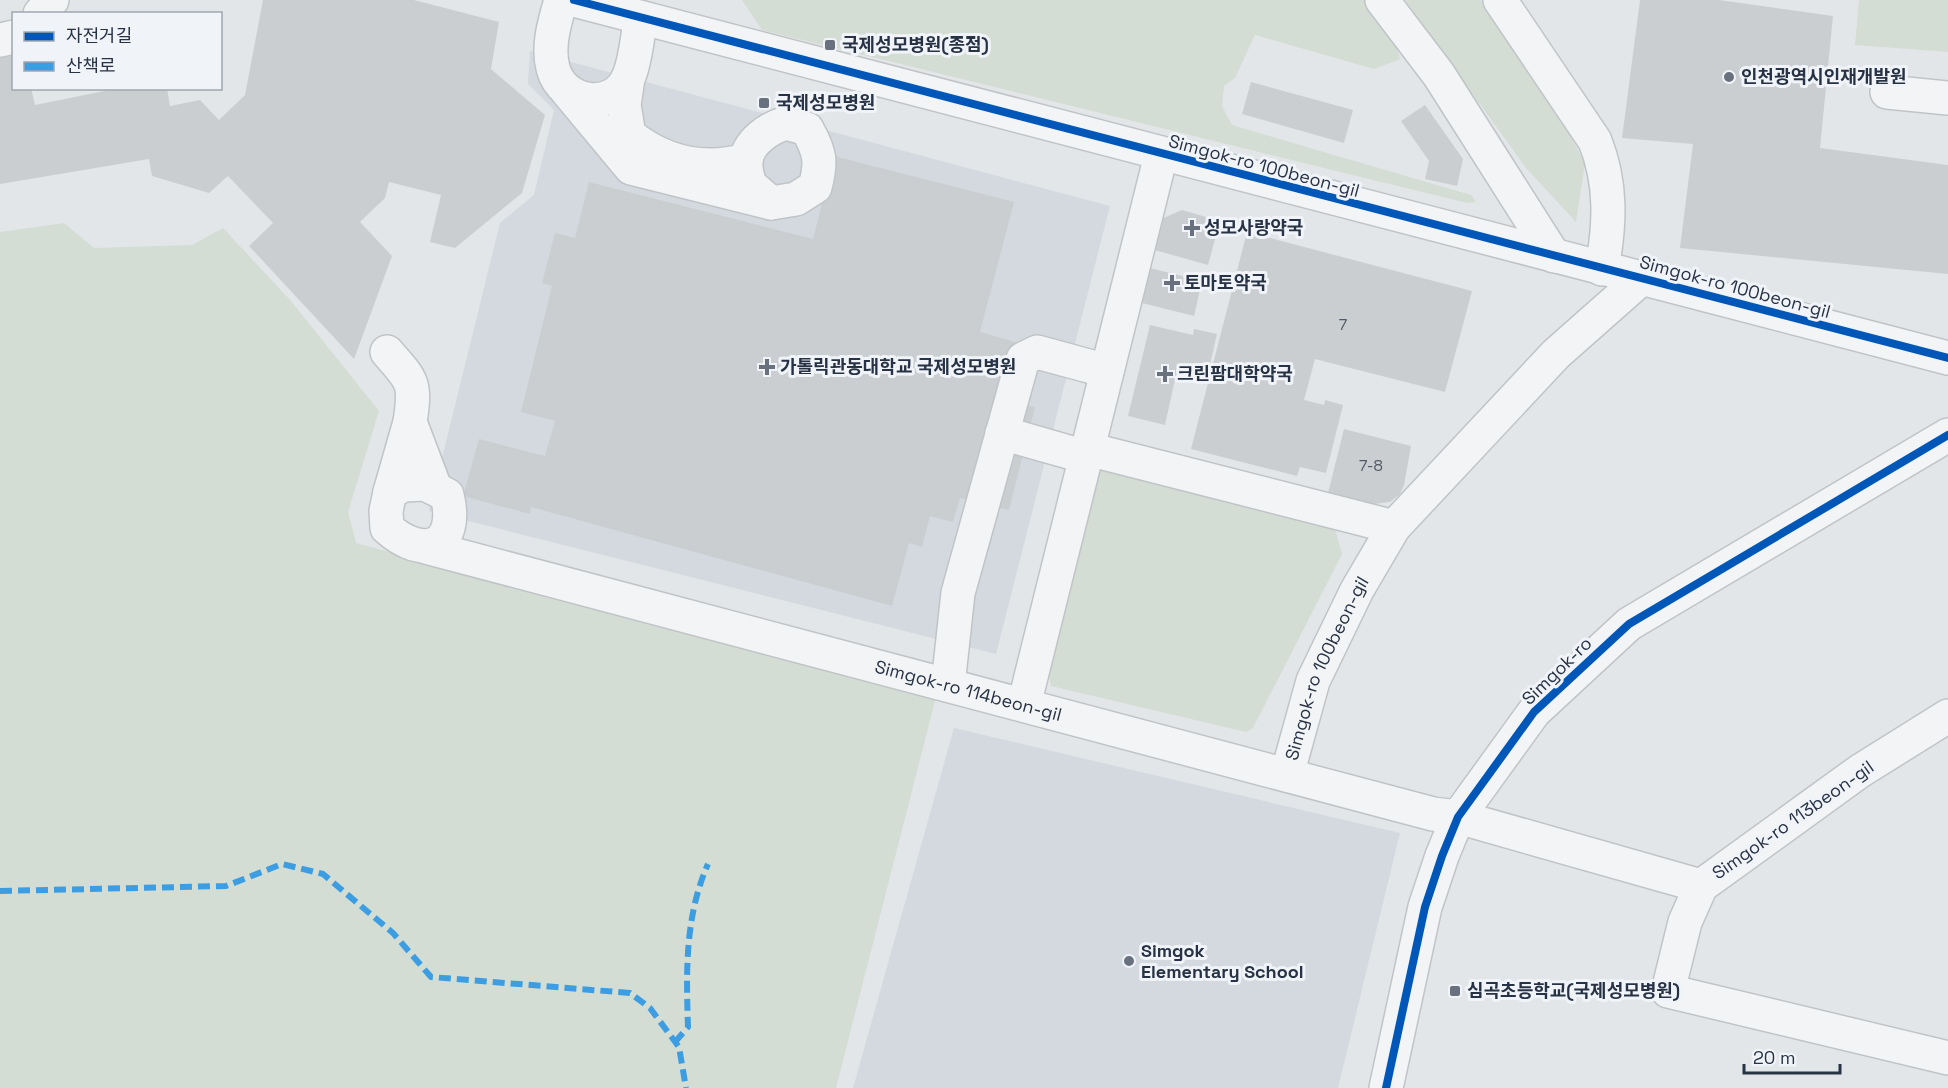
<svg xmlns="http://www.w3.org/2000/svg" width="1948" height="1088" font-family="'Space Grotesk','Noto Sans KR',sans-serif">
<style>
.built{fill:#d3d9df}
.green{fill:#d3ddd3}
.building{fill:#cbced1}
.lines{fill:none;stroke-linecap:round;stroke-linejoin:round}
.minor-casing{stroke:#c1c4c7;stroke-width:36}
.minor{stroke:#f2f4f5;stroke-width:33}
.quiet{stroke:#3d9de3;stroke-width:6;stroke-dasharray:12 6;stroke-linecap:butt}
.cycleway-casing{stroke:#f0f4f8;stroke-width:11}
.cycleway{stroke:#0057b8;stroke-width:8}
.poi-dot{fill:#69717e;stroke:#f0f4f8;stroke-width:2}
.labels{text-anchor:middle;stroke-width:6;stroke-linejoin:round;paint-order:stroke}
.number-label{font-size:15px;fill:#515a68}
.poi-label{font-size:18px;font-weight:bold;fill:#273244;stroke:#f0f4f8;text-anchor:start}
.street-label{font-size:18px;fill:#273244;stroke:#f0f4f8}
</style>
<rect width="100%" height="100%" fill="#e3e6e9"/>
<g class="built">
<polygon points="530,51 1110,206 996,654 429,511 500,223 534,195 554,110 528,84"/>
<polygon points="954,728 1400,833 1338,1088 853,1088"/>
</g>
<g class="green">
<polygon points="742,0 1372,0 1388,18 1400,59 1374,69 1255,35 1235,78 1224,86 1222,106 1232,125 1471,195 1476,202 1467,203 762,30"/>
<polygon points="1405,0 1481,0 1562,121 1585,163 1576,222 1526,168"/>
<polygon points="1859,0 1948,0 1948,52 1855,45"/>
<polygon points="64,223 94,248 192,245 223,228 291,301 379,411 348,512 356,543 936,697 836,1088 0,1088 0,232"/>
<polygon points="1110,465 1334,525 1342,554 1253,728 1246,732 1051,686 1048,670 1097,474"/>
</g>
<g class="building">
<polygon points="263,0 414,0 499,22 491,69 545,115 522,193 455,248 430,242 441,195 389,182 385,198 360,222 392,256 354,359 249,246 273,223 228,176 209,193 152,176 149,159 0,184 0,23 14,20 14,88 31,88 35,105 119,88 167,88 170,106 200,100 219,120 245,95"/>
<polygon points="1640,0 1719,0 1833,16 1820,148 1948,165 1948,274 1680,248 1693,144 1622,138"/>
<polygon points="1251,82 1353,110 1344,143 1242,114"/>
<polygon points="1425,105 1463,159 1457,186 1425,179 1429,161 1401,121"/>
<polygon points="834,156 1014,202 980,332 1019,343 1004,400 1035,407 1009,510 960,498 953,522 930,516 922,547 909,543 892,606 531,507 530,514 463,496 479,439 545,456 555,421 521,412 552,286 542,283 555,233 575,238 589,182 813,239"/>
<polygon points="1182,210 1220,221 1208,265 1151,249 1159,220"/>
<polygon points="1247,232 1472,291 1445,392 1315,359 1304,400 1324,405 1325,400 1343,405 1326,473 1300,467 1297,476 1191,449"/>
<polygon points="1150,268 1202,281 1194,316 1142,303"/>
<polygon points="1150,325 1193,335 1194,329 1217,334 1206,382 1176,375 1165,425 1128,416"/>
<polygon points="1344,429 1411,446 1404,485 1400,494 1390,502 1374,504 1328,493"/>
</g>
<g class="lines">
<defs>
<g id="minor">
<path d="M561 0C555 21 547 46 553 68 562 104 614 113 629 76 636 59 637 37 641 18"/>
<polyline points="574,0 1948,358"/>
<polyline points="1382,0 1439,75 1554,256"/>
<path d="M1500 0 1595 141C1612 184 1610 224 1602 269"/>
<polyline points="40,14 52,0"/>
<polyline points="0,40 14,37"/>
<path d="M628 78 624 105 629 135C663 162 703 172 746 160"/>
<polyline points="567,91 631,168 771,203"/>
<polyline points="1887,92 1948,98"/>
<path d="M786 123 807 129C820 152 822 162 815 187L796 199 771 203 750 185C748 178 745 168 746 161 748 142 769 128 786 123Z"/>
<path d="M387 352C413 381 416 383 410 422"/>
<polyline points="1002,433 1086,457"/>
<polyline points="1088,449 1394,527"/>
<path d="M425 484 447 495C460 547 424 561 387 528L386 511 390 492 404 485Z"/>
<polyline points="390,492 410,422 435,488"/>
<path id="s1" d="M426 547 1433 814 1458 817 1701 886"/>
<polyline points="948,685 958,593 1023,359 1037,352 1107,371"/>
<polyline points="1024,705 1161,155"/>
<polyline points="1948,716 1860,771 1701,886 1685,922 1668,991 1948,1058"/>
<path id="s2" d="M1287 775 1313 681 1357 590 1394 527 1556 354 1642 278"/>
<polyline points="1386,1088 1425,907 1442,856 1458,817 1534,712 1629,624 1948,435"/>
</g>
</defs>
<use href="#minor" class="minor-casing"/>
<use href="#minor" class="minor"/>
<g class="quiet">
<polyline points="0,891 226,886 282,864 323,874 393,933 431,977 630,993 650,1008 679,1047 686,1088"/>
<path d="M675 1042 688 1027C686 971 685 916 708 864"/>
</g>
<defs>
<g id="cycleway">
<polyline points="574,0 1948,358"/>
<polyline points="1386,1088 1425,907 1442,856 1458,817 1534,712 1629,624 1948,435"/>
</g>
</defs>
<use href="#cycleway" class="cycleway-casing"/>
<use href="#cycleway" class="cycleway"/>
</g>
<g class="poi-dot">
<rect x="824" y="39" width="12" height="12" rx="3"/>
<circle cx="1729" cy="77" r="6"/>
<rect x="758" y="97" width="12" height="12" rx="3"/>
<path d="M1189 219h6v6h6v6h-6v6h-6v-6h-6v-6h6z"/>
<path d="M1169 274h6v6h6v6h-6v6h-6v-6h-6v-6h6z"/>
<path d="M764 358h6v6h6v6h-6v6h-6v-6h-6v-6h6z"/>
<path d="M1162 365h6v6h6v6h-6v6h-6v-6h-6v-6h6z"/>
<circle cx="1129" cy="961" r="6"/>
<rect x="1449" y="985" width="12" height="12" rx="3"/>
</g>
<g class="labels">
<g class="number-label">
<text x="1343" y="330">7</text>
<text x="1371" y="471">7-8</text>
</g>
<g class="poi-label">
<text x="842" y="51">국제성모병원(종점)</text>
<text x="1741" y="83">인천광역시인재개발원</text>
<text x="776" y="109">국제성모병원</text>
<text x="1204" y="234">성모사랑약국</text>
<text x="1184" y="289">토마토약국</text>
<text x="780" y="373">가톨릭관동대학교 국제성모병원</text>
<text x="1177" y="380">크린팜대학약국</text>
<text x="1141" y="957">Simgok<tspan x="1141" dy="21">Elementary School</tspan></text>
<text x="1467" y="997">심곡초등학교(국제성모병원)</text>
</g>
<g class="street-label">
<text transform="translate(1264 166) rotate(15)" y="6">Simgok-ro 100beon-gil</text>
<text transform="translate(1735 287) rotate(15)" y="6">Simgok-ro 100beon-gil</text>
<text dy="6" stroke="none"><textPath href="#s2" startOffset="114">Simgok-ro 100beon-gil</textPath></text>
<text transform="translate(1557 671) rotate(-44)" y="6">Simgok-ro</text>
<text dy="6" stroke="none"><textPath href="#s1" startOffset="561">Simgok-ro 114beon-gil</textPath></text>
<text transform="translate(1793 820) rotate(-35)" y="6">Simgok-ro 113beon-gil</text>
</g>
</g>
<rect x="12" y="12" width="210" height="78" fill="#f0f4f8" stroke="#a0a6b0" stroke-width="1.5"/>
<rect x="24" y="32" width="30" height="9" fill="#0057b8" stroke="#a0a6b0" stroke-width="1.5"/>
<text x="66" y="42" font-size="18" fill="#273244">자전거길</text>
<rect x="24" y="62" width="30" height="9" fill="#3d9de3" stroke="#a0a6b0" stroke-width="1.5"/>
<text x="66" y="72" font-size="18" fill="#273244">산책로</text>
<path d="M1744 1064v9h96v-9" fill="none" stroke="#273244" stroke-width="3"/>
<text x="1753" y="1064" font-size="18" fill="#273244" stroke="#f0f4f8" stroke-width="4.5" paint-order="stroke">20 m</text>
</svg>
